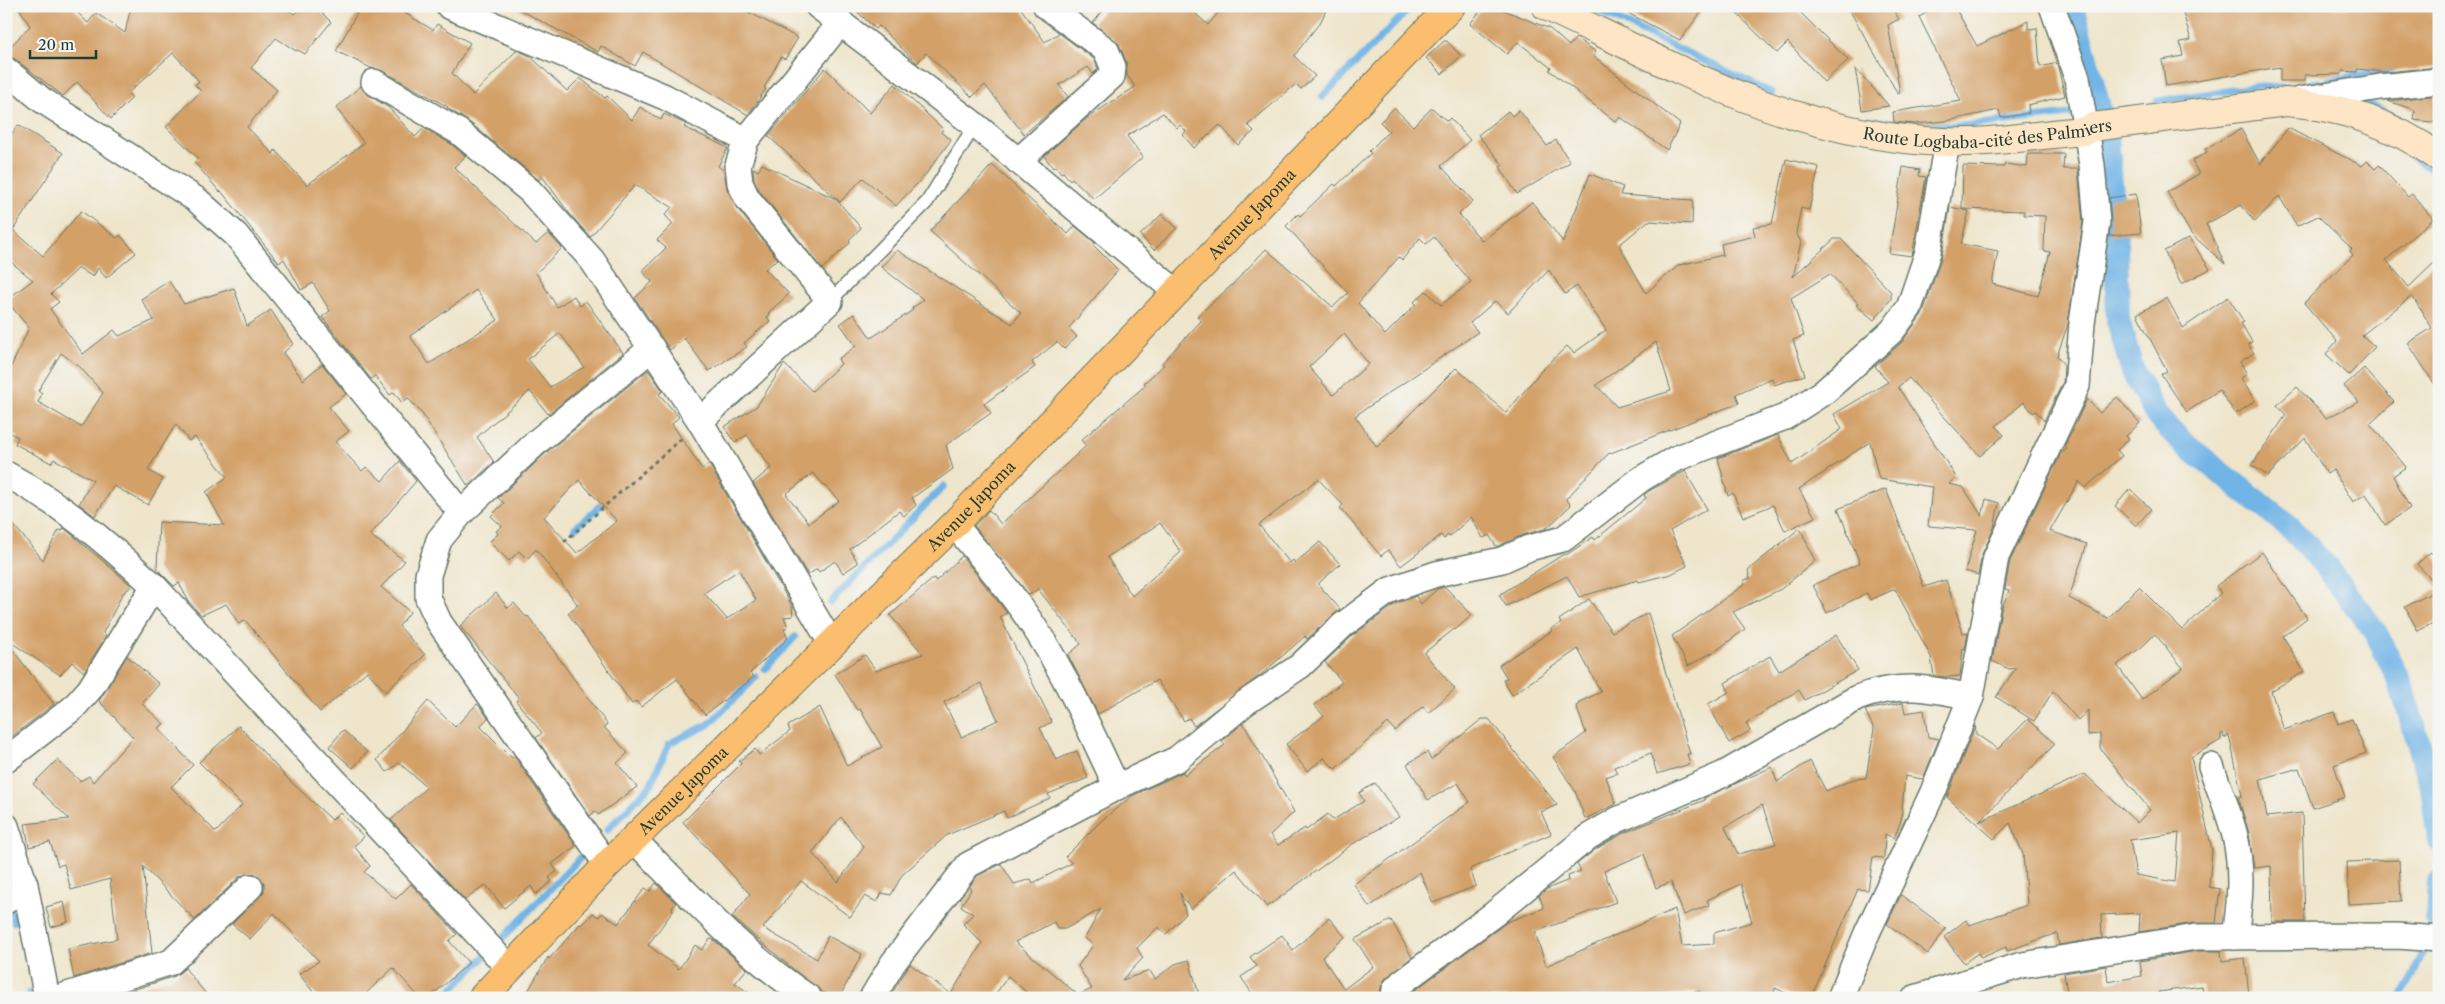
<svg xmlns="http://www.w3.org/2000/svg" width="2445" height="1004" font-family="'Libre Caslon Text',serif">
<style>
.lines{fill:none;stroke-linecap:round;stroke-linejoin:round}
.stream{stroke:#71b4e6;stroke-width:7}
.canal{stroke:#71b4e6;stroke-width:24}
.building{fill:#d3a068;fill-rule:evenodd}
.service-casing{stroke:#677869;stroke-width:15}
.minor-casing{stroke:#677869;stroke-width:28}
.secondary-casing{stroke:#677869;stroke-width:30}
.primary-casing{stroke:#677869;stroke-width:30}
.path{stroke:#677869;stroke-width:3;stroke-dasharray:4 4;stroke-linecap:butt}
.service{stroke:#fff;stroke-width:12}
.minor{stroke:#fff;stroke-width:25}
.secondary{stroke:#fde5c5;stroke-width:28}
.primary{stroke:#fbbe6e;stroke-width:28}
.labels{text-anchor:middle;stroke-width:4;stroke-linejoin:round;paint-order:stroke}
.street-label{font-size:16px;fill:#1f3d34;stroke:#f6f6f2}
</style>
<rect width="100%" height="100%" fill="#f6f6f2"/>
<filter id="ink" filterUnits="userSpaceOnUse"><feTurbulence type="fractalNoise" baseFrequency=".02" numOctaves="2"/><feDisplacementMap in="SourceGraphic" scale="10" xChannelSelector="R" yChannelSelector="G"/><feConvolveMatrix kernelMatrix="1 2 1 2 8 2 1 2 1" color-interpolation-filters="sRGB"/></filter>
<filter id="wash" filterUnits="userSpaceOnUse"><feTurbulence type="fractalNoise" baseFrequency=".0096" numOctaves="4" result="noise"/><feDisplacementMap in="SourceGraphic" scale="20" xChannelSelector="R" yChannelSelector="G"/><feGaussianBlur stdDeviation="1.12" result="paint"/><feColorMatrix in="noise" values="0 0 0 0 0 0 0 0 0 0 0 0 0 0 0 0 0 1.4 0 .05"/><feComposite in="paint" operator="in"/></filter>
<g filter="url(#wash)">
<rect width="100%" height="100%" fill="#eee5cb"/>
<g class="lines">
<g class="stream">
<polyline points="1589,6 1772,93"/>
<polyline points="2328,80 2391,70"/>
<polyline points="2303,85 2318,82"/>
<polyline points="1322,97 1412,6"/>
<polyline points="2359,99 2401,120"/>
<polyline points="2157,101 2260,86 2310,88"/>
<polyline points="1869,120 1917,125 1963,126 2069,114"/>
<polyline points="2400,148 2439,175"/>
<polyline points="575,528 608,499"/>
<polyline points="831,602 944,486"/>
<polyline points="765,669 795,637"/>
<polyline points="674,741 708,725 756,677"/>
<polyline points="607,830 650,786 669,744"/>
<polyline points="11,902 14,922"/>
<polyline points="495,946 583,855"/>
<polyline points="29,993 30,998"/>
<polyline points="443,998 484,957"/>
<polyline points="2400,998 2414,974 2437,918"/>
</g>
<g class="canal">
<polyline points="2072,6 2107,137 2116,241 2118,320 2133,372 2157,416 2183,443 2291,528 2329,570 2375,632 2399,679 2432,787 2439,840"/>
<polyline points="2437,918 2439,882"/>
</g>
</g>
<g id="blocks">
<g class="building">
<path d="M18 6H71L88 23 96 13 125 33 131 6H284L294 14 302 6H315L331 22 305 54 298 50 296 51 276 38 251 68 277 90 247 127 273 154 275 150 307 185 364 143 336 108 361 86 367 94 389 108 415 137 424 128 451 144 466 156 454 167 536 244 548 233 562 248 536 273 557 307 574 296 580 306 586 301 623 353 548 414 530 391 477 437 494 462 468 486 423 415 408 398 402 403 394 392 390 395 375 376 371 379 344 345 322 317 330 311 313 283 301 290 284 259 279 263 221 191 220 192 194 162 198 158 166 127 201 91 195 85 199 81 173 53 128 93 132 98 111 119 77 82 63 96 15 59 6 56V51L30 26ZM476 290 498 320 429 364 410 336ZM560 333 584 367 550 387 528 359Z"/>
<polygon points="361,6 393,6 433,30 437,24 470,43 452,73 473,95 517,50 530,56 567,91 580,78 605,98 607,96 632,120 640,107 661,120 664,114 686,124 684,127 728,148 718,166 724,171 727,189 736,207 778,259 765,269 789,294 768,313 770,314 767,317 770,321 744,343 747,347 709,371 684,338 670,350 635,298 652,282 642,271 666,248 657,240 673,224 665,215 672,207 635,185 590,237 569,213 542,176 539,180 468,121 447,108 448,107 381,70 371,68 336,51"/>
<polygon points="513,6 737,6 798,38 785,59 781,57 764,88 766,89 748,115 643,52 635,66 601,46 598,52"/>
<polygon points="851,6 1019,6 1045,42 1059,33 1094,59 1098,69 1093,74 1088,67 1059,85 1068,97 1024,134 985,85 972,97 926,53 917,63 879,26 876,29"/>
<polygon points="1107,6 1187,6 1208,25 1224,6 1328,6 1321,21 1294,56 1315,76 1301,89 1296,84 1248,125 1254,131 1238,145 1220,125 1194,148 1183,135 1186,131 1180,125 1177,128 1163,113 1127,136 1143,157 1094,199 1072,178 1070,180 1063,172 1061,173 1056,166 1053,168 1044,156 1087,118 1135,87 1127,75 1126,62 1119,44 1093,23"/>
<polygon points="1484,6 1494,6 1550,29 1569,46 1576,38 1596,52 1593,56 1680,124 1667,150 1620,117 1616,122 1549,70 1551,68 1518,42 1507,54 1470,24"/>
<polygon points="1614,6 1706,6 1680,40"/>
<polygon points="1729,6 1794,6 1848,60 1824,82 1788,42 1777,53"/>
<polygon points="1847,6 1891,6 1899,19 1888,25 1900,93 1898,94"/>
<polygon points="1938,6 1954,6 1977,46 2028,21 2028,29 2037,28 2040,67 2057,63 2065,96 2028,105 2029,113 2001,118 1999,110 1946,121 1914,124 1894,122 1893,112 1961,101 1919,17"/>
<polygon points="2210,6 2402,8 2439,6 2439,67 2385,72 2357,69 2357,72 2342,71 2342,74 2305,75 2305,81 2280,81 2280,67 2166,86 2162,60 2183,56 2180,42 2191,40 2183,13"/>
<polygon points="1444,41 1447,41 1461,56 1442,74 1426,58"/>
<polygon points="825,68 870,113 895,84 943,129 941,132 951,140 926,174 896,206 863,178 840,202 768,136"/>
<polygon points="1855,68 1889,106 1862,110"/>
<polygon points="2439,95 2439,123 2414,120 2415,110 2388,101"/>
<path d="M1394 108 1413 126 1432 108 1447 121 1450 118 1470 140 1441 166 1473 201 1459 214 1482 241 1532 202 1563 242 1590 174 1623 187 1620 195 1693 200 1692 224 1648 221 1619 245 1646 293 1679 265 1723 255 1721 244 1755 236 1753 227 1772 224 1786 159 1819 167 1809 210 1801 208 1796 233 1801 242 1793 277 1834 239H1841L1891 292V299L1874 320 1856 305 1858 303 1830 274 1791 298 1804 336 1793 340 1805 375 1774 385 1772 378 1736 394 1739 403 1608 454 1566 499 1571 505 1547 528 1523 535 1498 546H1496L1489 535 1483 538 1471 517 1449 537 1448 535 1444 539 1441 535 1401 566 1388 550 1381 556 1340 508 1343 505 1318 479 1259 525 1290 563 1293 560 1295 563 1320 542 1340 564 1318 584 1340 609 1307 639 1305 636 1262 674 1194 726 1189 718 1184 721 1157 680 1098 714 1068 655 1081 644 1038 589 1029 595 974 526 989 510 1001 524 1086 446 1081 440 1146 385 1144 383 1164 365 1162 363 1201 321 1197 316 1232 285 1266 249 1333 307 1348 293 1286 226 1298 214 1300 216 1334 184 1336 186 1371 153 1369 151 1389 131 1380 122ZM1434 237 1471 282 1441 305 1426 291 1414 302 1416 304 1385 335 1358 303 1399 257 1402 260 1420 238 1426 244ZM1549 270 1565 294 1577 286 1606 330 1574 353 1567 346 1541 371 1506 413 1456 368 1377 447 1355 416 1478 332 1470 323 1495 301 1508 313ZM1344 334 1369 364 1333 395 1309 367ZM1656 342 1671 391 1617 407 1596 385ZM1160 523 1181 552 1132 596 1107 557Z"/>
<polygon points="1519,110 1547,146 1556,140 1570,162 1517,194 1500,167 1503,165 1478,135 1508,111 1512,116"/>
<path d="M18 125 63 153 13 230 43 256 81 211 117 238 120 235 136 253 106 278 98 268 93 277 79 268 51 294 59 302 50 309 83 354 114 330 119 336 154 320 141 299 169 281 184 304 234 288 247 326 271 310 293 344 283 353 303 380 322 364 346 394 329 407 349 431 335 442 362 471 366 467 382 481 400 461 416 481 370 535 405 561 381 587 410 612 399 626 425 655 386 692 367 671 320 712 245 620 239 624 226 604 202 615 199 613 189 602 179 583 174 586 160 572 157 568 159 522 224 525 206 492 227 477 195 437 189 441 176 424 148 470 163 479 148 505 114 486 95 516 79 504 93 480 54 459 51 463 15 444 18 437 6 431V364L11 367 29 328 6 300 33 280 6 258V142ZM61 353 80 367 103 393 81 427 38 402 42 394 38 391Z"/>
<polygon points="2288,128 2362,166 2367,161 2375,169 2379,165 2408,197 2412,194 2433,219 2386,260 2409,287 2439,258 2439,391 2408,343 2432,328 2412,296 2362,335 2375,347 2349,375 2326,354 2337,341 2304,303 2353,255 2350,251 2352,249 2318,216 2297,226 2279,196 2255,222 2241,205 2206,224 2225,264 2191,234 2167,192 2199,174 2192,161 2207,152 2205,149 2241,129 2260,164"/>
<polygon points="2028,154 2064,154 2063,169 2078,169 2083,222 2068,324 2057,356 2064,365 2063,382 2044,421 2036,411 2033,413 2024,402 1996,426 2004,435 1980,456 1909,378 1898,387 1956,477 1949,484 1963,487 1982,516 1986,499 1999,503 1994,528 1982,554 1978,575 1965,571 1977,530 1928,526 1932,487 1879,479 1870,442 1799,489 1815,517 1785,531 1773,505 1743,517 1733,493 1728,496 1718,458 1778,435 1792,464 1842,429 1834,414 1888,382 1875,366 1902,342 1923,313 1942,255 1950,207 1969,211 1961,244 1998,251 1992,284 2038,296 2050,252 2044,251 2045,216 2024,215 2024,211 1962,209 1963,166 2004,167 2005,164 2027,167"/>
<polygon points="762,164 836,199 861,228 849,240 851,242 822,269 759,190 754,179 753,168 758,171"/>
<path d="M992 165 1068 234 1075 226 1095 243 1093 245 1118 270 1069 328 1077 337 1064 349 1057 342 1032 362 1035 367 984 404 991 413 946 445 953 469 912 498 916 505 904 516 899 511 850 549 858 563 843 573 835 561 819 572 817 569 808 575 753 483 771 468 747 435 735 442 724 427 757 406 784 364 812 391 841 364 838 359 856 346 840 324 854 314 871 338 913 310 912 308 924 300 881 267 897 250 1012 324 1021 313 930 231ZM813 473 839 501 809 523 786 494Z"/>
<polygon points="1903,167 1920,170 1919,176 1926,177 1912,256 1889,253"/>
<polygon points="2136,194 2141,233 2109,236 2111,221 2109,198"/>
<polygon points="1162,214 1177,228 1154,250 1140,235"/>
<polygon points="2189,238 2210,269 2181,284 2164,251"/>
<polygon points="2228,297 2244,322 2241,323 2252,342 2248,344 2254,353 2240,362 2247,374 2241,378 2255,401 2236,414 2219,390 2187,412 2161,374 2167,371 2137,314 2167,298 2183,328"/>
<polygon points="2364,368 2394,402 2370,424 2406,467 2393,476 2410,508 2385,525 2366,494 2353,502 2333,470 2327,474 2305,438 2268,476 2252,465 2286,415 2277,405 2297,387 2326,418 2359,402 2344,386"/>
<path d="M648 370 663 391 659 394 679 417 672 424 702 469 709 464 792 606 793 616 784 617 788 627 784 629 788 638 750 673 754 677 705 715 677 679 641 707 636 701 632 704 568 613 578 605 536 549 527 559 519 551 509 561 489 542 498 534 496 531 502 526 491 516 504 503 498 498 548 451ZM579 480 617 521 577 553 544 517ZM739 570 756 600 727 619 704 593Z"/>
<path d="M2117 397 2140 423 2126 436 2129 439 2117 450 2122 456 2085 488 2079 481 2050 531 2087 544 2069 598 2108 618 2139 587 2182 630 2221 593 2216 586 2262 552 2307 618 2283 636 2304 672 2271 691 2284 730 2334 712 2338 724 2352 719 2366 753 2334 765 2345 797 2313 808 2299 768 2260 779 2267 817 2302 813 2305 922H2272L2271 866 2254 868 2249 833 2238 797 2242 796 2229 735 2224 738 2223 733 2221 734V740L2191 757 2212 850 2209 887 2220 889 2216 923H2194L2139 932 2140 913 2101 915 2102 938 2059 945 2057 933 2007 951 2006 947 1981 958 1978 953 1964 963 1944 937 1966 920 1970 925 2027 905 2023 854 2010 823 1994 839 1947 797 1975 726 1976 734 1998 749 2028 719 2055 744 1979 822 2085 774 2137 823 2150 810 2100 748V734L2088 735V710L2078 720 2053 691 2034 721 1996 697 2016 668 2009 669 1992 661 2001 610 2009 590 2005 589 2010 561 2061 453 2067 449 2065 446 2087 399 2100 413ZM2155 634 2183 668 2142 700 2117 665 2143 646ZM2179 833 2175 882 2136 875 2130 840Z"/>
<polygon points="1685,471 1707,509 1670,531 1687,566 1671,574 1639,582 1638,580 1579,597 1567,576 1506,606 1499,595 1564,554 1566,555 1593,537 1595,540 1646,498 1644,495 1649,491"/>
<polygon points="1886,489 1924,587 1946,580 1963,633 1968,632 1965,649 1963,648 1960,676 1946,677 1934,676 1931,657 1895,589 1870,600 1867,593 1827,613 1813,585 1860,563 1838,509"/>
<polygon points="2130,489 2151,509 2136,526 2115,506"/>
<polygon points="6,516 43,560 59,530 62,531 64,528 132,586 123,593 103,633 106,636 84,672 72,662 60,675 6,639"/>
<polygon points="1800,528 1815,561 1781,589 1733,612 1745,629 1717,650 1688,666 1672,636 1745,584 1743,581 1750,578 1748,570"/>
<polygon points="2431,552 2439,561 2439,588 2417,564"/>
<path d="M962 556 1007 613 1000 617 1052 722 1040 728 1056 760 1077 751 1088 778 1048 794 1050 798 1007 818 1004 811 947 835 902 875 891 895 882 893 877 902 865 896 850 917 801 881 763 928 817 959 828 936 862 954 839 998H835L821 991 793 969 732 917 750 894 683 822 741 764 739 761 755 749 759 755 790 731 788 726 820 707 847 766 882 747 860 709 857 710 835 674 865 655 876 671 923 654 890 615 934 578 936 581ZM981 683 998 720 961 737 944 702ZM841 817 864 847 838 882 812 853Z"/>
<polygon points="1445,587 1472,615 1455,630 1454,629 1424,653 1455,689 1428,713 1423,706 1395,731 1388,723 1335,769 1324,758 1307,771 1286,744 1324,716 1314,705 1342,682 1325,662 1352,636 1397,603 1416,596 1421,604 1437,589"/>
<polygon points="2439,589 2439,620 2418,631 2405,607"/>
<polygon points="496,593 508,608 514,603 526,617 528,616 607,724 604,727 628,753 617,763 637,787 598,815 595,811 590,816 536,738 542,733 516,701 519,698 460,626"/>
<polygon points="1589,599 1612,632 1648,613 1690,754 1687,754 1690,764 1657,774 1651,753 1614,767 1617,773 1606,777 1616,804 1585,819 1575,791 1553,757 1586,733 1576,706 1579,704 1579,702 1601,692 1578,649 1512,695 1503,680 1507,678 1499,665 1552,631 1551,629 1561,623 1559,620"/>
<polygon points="1836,635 1858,670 1805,700 1799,690 1746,723 1750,731 1729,743 1708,704 1729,692 1725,683 1770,656 1779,671"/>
<polygon points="6,641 54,704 6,741"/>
<polygon points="127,656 159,684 142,704 164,724 158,728 193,765 171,787 216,832 242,805 199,762 239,726 288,779 332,820 340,812 364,837 354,846 370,866 364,872 396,899 411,884 457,934 449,941 469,963 429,998 420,998 393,968 361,998 318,998 299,974 319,961 274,913 250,939 232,924 264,892 264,883 260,877 254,873 240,876 195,920 143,866 152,953 74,978 68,949 117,939 110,879 71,890 64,864 58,866 50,842 29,847 25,824 69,819 33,784 57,760 80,781 89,776 93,782 133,737 99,701"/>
<polygon points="428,701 455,727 477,704 480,707 488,718 480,726 512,758 514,756 576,846 552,864 557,871 549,878 552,881 536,894 531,886 504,908 486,885 465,900 391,820 427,787 399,763 387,772 377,760"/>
<path d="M1903 703 1905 713 1924 710 1928 737 1939 739 1923 779 1905 776 1901 821 1894 838 1885 834 1884 858 1873 857 1868 890 1858 889 1811 998H1796L1775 988 1774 998H1700V991L1659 998H1408L1411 993 1507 922 1544 908 1539 895 1547 889 1569 880 1568 876 1581 871 1577 864 1596 849 1624 833 1705 800 1704 798 1772 767 1777 782 1810 761 1826 791 1854 779 1866 778 1874 729 1865 710ZM1762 805 1776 844 1738 854 1725 827ZM1644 854 1656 888 1671 882 1684 915 1709 905 1707 900 1741 884 1752 922 1714 933V944L1682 946 1675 909 1546 966 1535 932 1616 902 1604 871Z"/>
<polygon points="1482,719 1489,719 1557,805 1541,812 1551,834 1470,869 1476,886 1433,903 1420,872 1369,907 1354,884 1470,802 1458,783 1428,800 1407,764 1427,752 1431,760"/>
<path d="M1243 723 1294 812 1270 835 1278 845 1305 828 1306 830 1328 814 1333 820 1364 801 1359 793 1375 783 1399 817 1351 845 1267 907 1236 870 1191 909 1180 893 1186 914 1166 934 1158 927 1137 948 1143 958 1122 980 1150 971 1155 979 1175 964 1189 960 1200 998H1033L1008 976 993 998H889L910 964 951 994 982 943 963 924 973 914 961 906 971 890 969 887 977 876 1001 864 1014 884 1031 879 1033 883 1072 863 1065 857 1102 820 1132 796 1183 772 1185 775 1225 745 1222 741ZM1101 909 1085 938 1093 945 1078 966 1092 989 1078 995 1015 942 1054 922 1058 929H1065Z"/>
<polygon points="343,730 367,752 353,768 329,747"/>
<polygon points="2399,860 2401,901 2349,904 2347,862"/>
<polygon points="656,883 676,903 672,908 673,911 648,945 679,969 695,945 702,950 710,939 714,940 747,969 735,983 756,998 524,998 548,957 549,959 580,924 582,925 593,913 599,917 602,913 618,924 645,888 650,891"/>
<polygon points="1901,895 1946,928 1928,954 1887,924"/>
<polygon points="64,902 68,922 51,927 46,907"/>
<polygon points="1329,918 1345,937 1322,957 1344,989 1373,967 1355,939 1391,920 1412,957 1385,979 1381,987 1380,998 1255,998 1241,977 1257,966 1250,957 1282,935 1293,950"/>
<polygon points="2197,951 2221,951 2222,961 2245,958 2249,995 2204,998 2202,986 2159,992 2160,998 2068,998 2064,973 2106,966 2108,982 2142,976 2140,961"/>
<polygon points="185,968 209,998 109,998 175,976"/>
</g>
</g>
</g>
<g filter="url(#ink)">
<use href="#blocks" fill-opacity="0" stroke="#677869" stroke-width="1"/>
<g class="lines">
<defs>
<polyline id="service" points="830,301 927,202 975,125"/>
<g id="minor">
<polyline points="449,6 665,97 746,140"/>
<polyline points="818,6 975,125 1175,291"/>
<polyline points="6,70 42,100 197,200 236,235 461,513"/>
<polyline points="374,82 459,132 530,191 592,260 700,421 831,643"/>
<polyline points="2299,100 2380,87 2439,81"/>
<polyline points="1018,161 1112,76 1113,67 1106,50 1046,6"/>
<polyline points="700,421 830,301 747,198 740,183 738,165 746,140 841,22"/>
<path d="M6 474C62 504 108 544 154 586L509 968"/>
<path d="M954 524C983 559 1013 594 1038 633 1069 681 1092 735 1117 787"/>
<polyline points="6,760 73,708 90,689 154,586"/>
<path d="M2211 766C2219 789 2229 812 2235 836 2243 870 2240 903 2235 937"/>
<polyline points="6,826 25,885 47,998"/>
<path d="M633 839C689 895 743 954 809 998"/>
<polyline points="607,865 439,622 428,598 428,575 439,540 461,513 539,440 652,348"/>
<polyline points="6,901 25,885"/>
<polyline points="58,998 171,962 250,887"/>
<polyline points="872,998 893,963 968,865 1117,787 1177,759 1245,703 1300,666 1343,625 1390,590 1436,574 1502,560 1529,548 1563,539 1641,479 1675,459 1785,417 1824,392 1892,331 1909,308 1928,252 1947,142"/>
<path d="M1394 998 1395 989 1402 982 1494 914 1588 837 1617 820 1724 774 1857 698C1900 682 1928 688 1971 697"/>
<polyline points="1840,998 1867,933 1933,792 1971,697 1996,557 2077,386 2082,323 2097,222 2092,165 2077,78 2052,6"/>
<polyline points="1915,998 2022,965 2196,937 2397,936 2439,939"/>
</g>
<g id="secondary">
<path id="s1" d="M1546 6C1677 68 1797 137 1945 142 1992 144 2039 134 2085 131L2093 127 2286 102C2341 106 2394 125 2439 157"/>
</g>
<g id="primary">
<path id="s2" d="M482 998 607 865 954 524 1451 6"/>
</g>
</defs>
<use href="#service" class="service-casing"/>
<use href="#minor" class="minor-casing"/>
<use href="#secondary" class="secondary-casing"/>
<use href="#primary" class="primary-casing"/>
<polyline class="path" points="564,542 683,437"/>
<use href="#service" class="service"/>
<use href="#minor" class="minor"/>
<use href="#secondary" class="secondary"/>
<use href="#primary" class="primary"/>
</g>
</g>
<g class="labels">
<g class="street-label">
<text dy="6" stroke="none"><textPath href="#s1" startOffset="468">Route Logbaba-cité des Palmiers</textPath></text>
<text dy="6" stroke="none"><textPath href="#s2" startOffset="1099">Avenue Japoma</textPath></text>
<text dy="6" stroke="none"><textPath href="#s2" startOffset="694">Avenue Japoma</textPath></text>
<text dy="6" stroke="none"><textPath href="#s2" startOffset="289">Avenue Japoma</textPath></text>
</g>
</g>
<rect width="2445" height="1004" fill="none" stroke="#f6f6f2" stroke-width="25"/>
<path d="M30 50v8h66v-8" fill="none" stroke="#1f3d34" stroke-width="2.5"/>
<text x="38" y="50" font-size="15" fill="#1f3d34" stroke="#f6f6f2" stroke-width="4" paint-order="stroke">20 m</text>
</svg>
